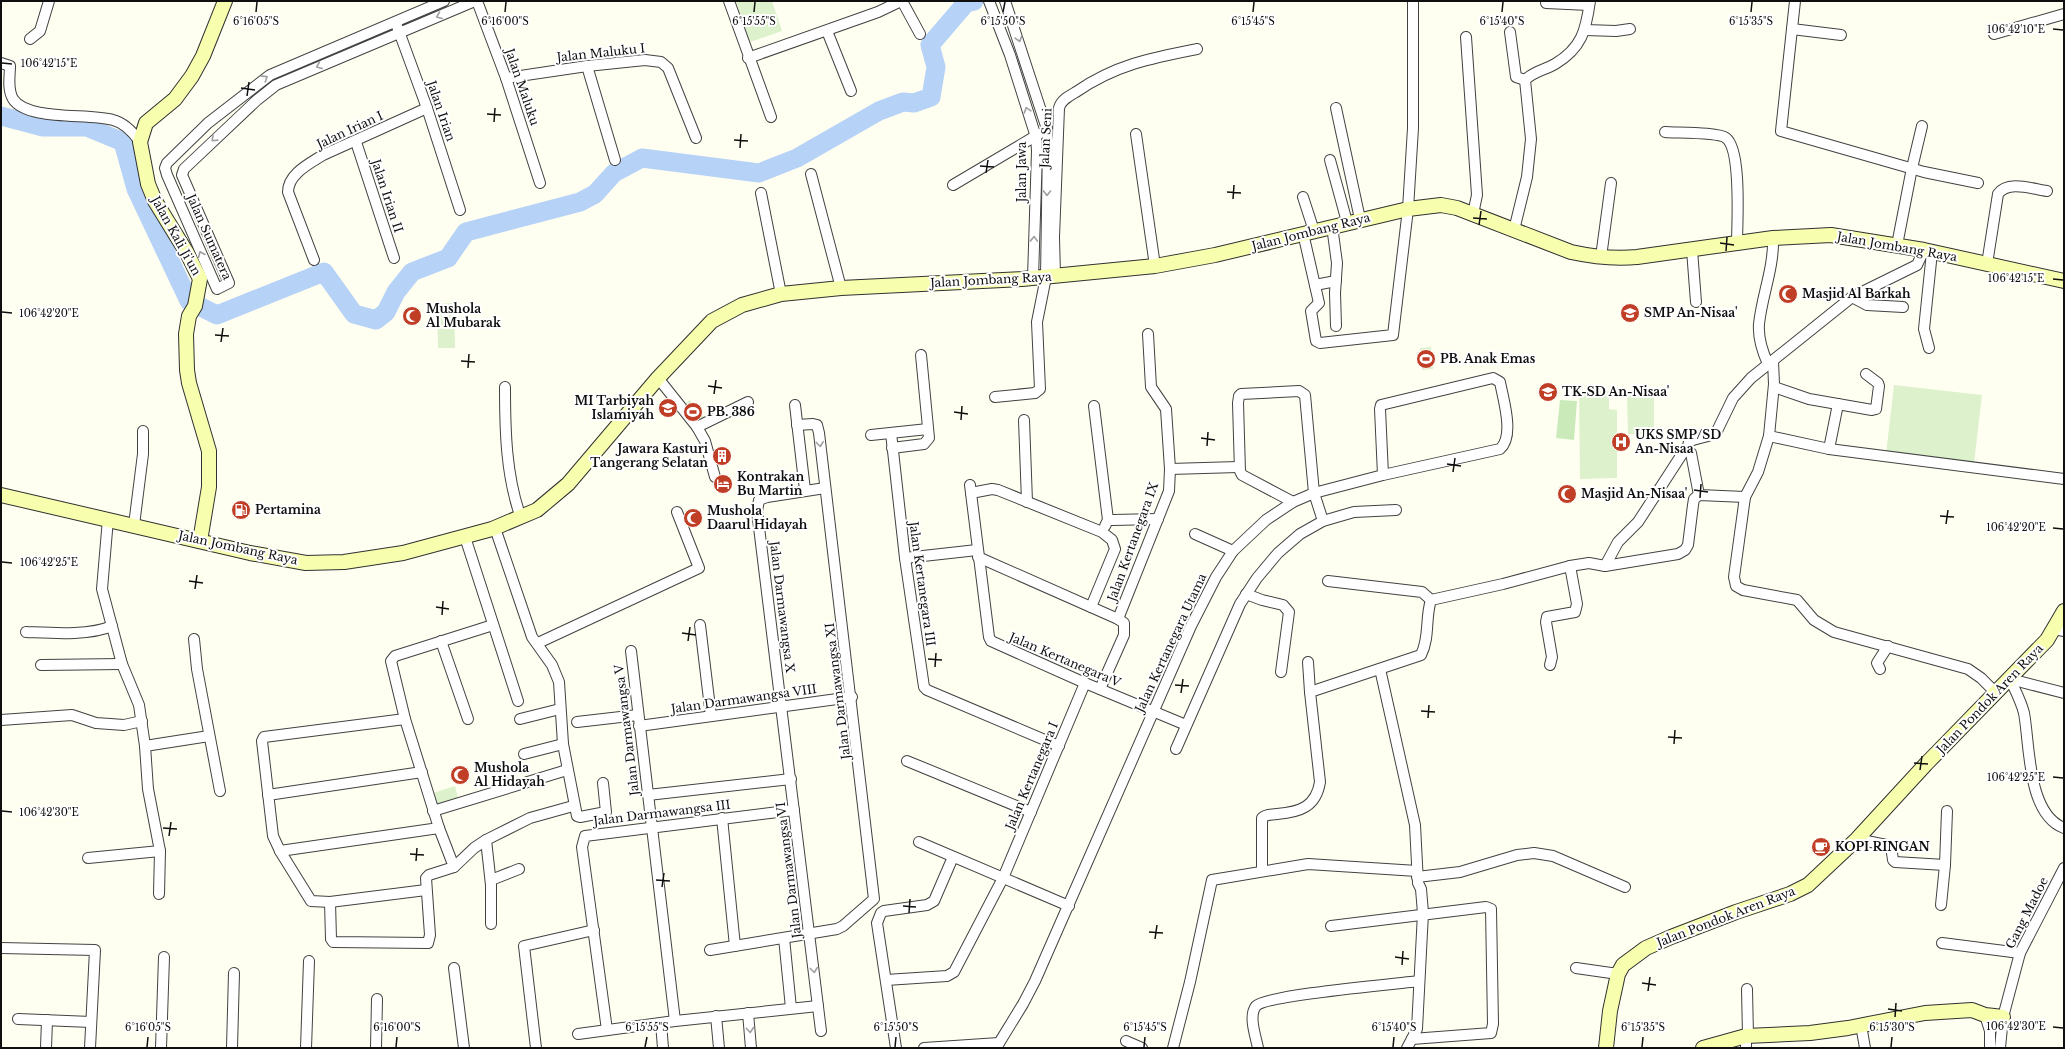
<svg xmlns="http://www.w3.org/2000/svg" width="2065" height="1049" font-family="'Libre Baskerville',serif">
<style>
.green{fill:#caeaba}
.pitch{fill:#ddf1cc}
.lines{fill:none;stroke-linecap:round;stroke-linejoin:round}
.river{stroke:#b6d2f6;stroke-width:19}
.street-casing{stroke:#424242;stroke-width:12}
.secondary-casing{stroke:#313131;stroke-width:16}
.street{stroke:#fff;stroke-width:10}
.secondary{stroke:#f7fead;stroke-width:14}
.oneway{stroke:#9f9f9f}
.ticks{fill:none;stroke:#0f0f0f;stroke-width:1.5}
.labels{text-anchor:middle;stroke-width:4;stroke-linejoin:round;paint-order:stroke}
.street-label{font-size:12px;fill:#0f0f0f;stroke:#fff}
.poi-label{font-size:12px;font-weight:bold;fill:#0f0f0f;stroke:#fff;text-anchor:start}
.ticks-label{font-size:10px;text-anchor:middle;fill:#0f0f0f;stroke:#fff;stroke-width:4;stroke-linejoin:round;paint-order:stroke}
</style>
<rect width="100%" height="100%" fill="#fffff1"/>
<polygon class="green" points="1560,400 1577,401 1574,440 1556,438"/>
<g class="pitch">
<polygon points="736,1 772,1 782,31 750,42"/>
<polygon points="454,303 455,348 438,348 437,304"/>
<polygon points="1431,347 1433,369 1422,370 1420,348"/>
<polygon points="1894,385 1982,395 1974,464 1886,454"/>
<polygon points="1579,391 1609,391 1609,409 1617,410 1617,478 1580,479"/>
<polygon points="1654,395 1654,434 1628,434 1627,396"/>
<polygon points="690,400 704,417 695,423 682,406"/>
<polygon points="455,786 458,798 437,805 433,793"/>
</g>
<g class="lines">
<polyline class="river" points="1,116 43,127 87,127 123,142 136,189 189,301 217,315 324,272 354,314 376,320 386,312 396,292 412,272 448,258 466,232 580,202 595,194 614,173 642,158 759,173 797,158 879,111 903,102 914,103 931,97 936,67 930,45 966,3 974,1"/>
<defs>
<g id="street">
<polyline points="444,1 270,75 208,123 167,163 165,168 167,175 217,289 229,283 182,175 184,169 257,100 276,85 475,1"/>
<polyline points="477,1 506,78 540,183"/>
<polyline points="729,1 771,117"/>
<polyline points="902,1 920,34"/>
<polyline points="989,1 1010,55 1036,137 1037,151 1033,278"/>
<polyline points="1795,1 1781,131 1924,172 1978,183"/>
<polyline points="1546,3 1589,5"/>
<polyline points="397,26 427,108 460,210"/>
<polyline points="1792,29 1841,35"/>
<polyline points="1585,30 1616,31 1630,29"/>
<polyline points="827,31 851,91"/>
<polyline points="1510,32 1516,77 1525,80"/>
<polyline points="1994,34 2064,14"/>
<polyline points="1466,37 1477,195 1473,214"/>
<polyline points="30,39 40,31 49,1"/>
<polyline points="748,58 878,12 901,1"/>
<path d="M1 63 10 66C10 76 7 89 13 99 27 121 89 113 113 120 125 123 133 132 140 142"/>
<polyline points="587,66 615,160"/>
<polyline points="506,78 587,66 645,60 661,62 668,68 696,138"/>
<polyline points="1336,108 1360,219"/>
<path d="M1665 132C1676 133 1719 132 1726 138 1742 150 1737 224 1737 244"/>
<polyline points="1136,134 1155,266"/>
<polyline points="356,142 394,258"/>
<polyline points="1330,160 1347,222"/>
<polyline points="811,174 841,288"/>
<polyline points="953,185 1039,134"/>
<polyline points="761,193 781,294"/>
<polyline points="1303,197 1314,231"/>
<polyline points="1332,226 1337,263 1335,293 1336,326"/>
<path d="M1514 230 1527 177 1531 139 1525 80C1534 71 1545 70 1555 64 1582 48 1586 30 1590 1"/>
<polyline points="1303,233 1319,303 1311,311 1316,341 1320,343 1393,335 1408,209 1413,128 1413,1"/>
<polyline points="1897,245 1912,168 1922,126"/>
<polyline points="1692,250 1696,302"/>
<polyline points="1601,257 1611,183"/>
<path d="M314 260 288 192C288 174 309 164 323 155L427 108"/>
<path d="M1987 264 1998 194C2008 180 2032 189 2047 191"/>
<path d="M1055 276 1054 237 1059 108C1061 100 1069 96 1076 92 1115 65 1151 58 1197 49"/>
<polyline points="1315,285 1336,281"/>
<polyline points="1852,297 1867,305 1903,307"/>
<polyline points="1929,348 1924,329 1932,252"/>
<polyline points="1773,361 1774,384 1769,436 1758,472 1745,497 1734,577 1736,586 1743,590 1797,600 1814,620 1834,632 1968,669 1981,678 1996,693"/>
<path d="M1768 364C1763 353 1758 337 1759 324 1762 295 1774 268 1773 238"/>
<polyline points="658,378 697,427 705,441 715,477"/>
<path d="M505 387C505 431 506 476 521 518"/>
<polyline points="1774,387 1809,399 1872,410 1876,409 1879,386 1878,383 1866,374"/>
<polyline points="995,397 1035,393 1040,389 1037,322 1046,277 1048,141 1047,129 1005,1"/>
<polyline points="795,405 805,490"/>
<polyline points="1094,406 1108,520"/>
<polyline points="1024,420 1027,502"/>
<polyline points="697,427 748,402"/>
<polyline points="891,433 905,558 924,687 927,690 1059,746"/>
<polyline points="871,435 928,429"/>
<polyline points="1769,436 1829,449 2064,479"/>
<polyline points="892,448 924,444 929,438 921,355"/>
<polyline points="1829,449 1838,404"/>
<path d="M1687 450 1689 442C1697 437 1710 438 1717 431L1733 398 1751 378 1852 297 1917 265 1924 250"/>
<polyline points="1170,469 1238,467"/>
<polyline points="970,485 989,637 991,641 1085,683 1186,725"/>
<polyline points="971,493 992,489 998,490 1102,532 1112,540 1115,549 1091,607"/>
<polyline points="1293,502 1242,475 1240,471 1238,403 1239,396 1241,394 1299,391 1305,395 1314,493 1323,521"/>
<polyline points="108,519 102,589 122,664 139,705 145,746 148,789 160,851 159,894"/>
<polyline points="134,525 143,454 143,431"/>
<polyline points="1105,526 1108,520 1113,520 1158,519"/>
<polyline points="495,528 532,637 552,665 559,682 563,744 577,816 580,817 606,812 603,783"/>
<polyline points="1195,534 1233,551"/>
<polyline points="465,537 518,701"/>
<polyline points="978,557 1118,619 1124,623 1124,635 1100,689"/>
<polyline points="905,558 977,550"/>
<polyline points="1605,566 1618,542 1638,522 1684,451 1687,450 1691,453 1699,495"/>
<polyline points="1328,581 1422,592 1431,600"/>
<polyline points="1246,594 1262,600 1283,605 1289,612 1281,672"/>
<polyline points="1118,619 1169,491 1170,469 1166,409 1151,387 1148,334"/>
<polyline points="700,625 711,716"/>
<polyline points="2054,629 2064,631"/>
<path d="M26 632C51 633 89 636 112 626"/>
<polyline points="194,639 197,669 220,791"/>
<polyline points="441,641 468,719"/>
<polyline points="538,643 699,568 677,512"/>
<polyline points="631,651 675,1021"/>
<polyline points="1308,662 1310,692"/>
<polyline points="41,665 122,664"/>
<polyline points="1550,665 1552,657 1546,622 1547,617 1575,612 1577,604 1570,566"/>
<polyline points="1380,669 1415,825 1418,883 1421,889 1423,913 1417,1029 1407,1048"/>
<polyline points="1880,669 1877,663 1888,646"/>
<path d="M2010 679C2015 690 2021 701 2024 713 2030 745 2027 814 2064 828"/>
<polyline points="2010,679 2064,693"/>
<polyline points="405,719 264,737 262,741 273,836 280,851 311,901 330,902 426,890"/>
<polyline points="520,719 560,709"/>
<polyline points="1,720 72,715 96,723 124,725 142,721"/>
<polyline points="577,722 638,715"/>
<polyline points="639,726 852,697"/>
<polyline points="145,746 209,736"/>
<polyline points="1176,749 1240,604 1257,578 1278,553 1300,534 1323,521 1354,512 1396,510"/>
<polyline points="524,754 563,744"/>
<polyline points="907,761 1031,812"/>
<polyline points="268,795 422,772"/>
<polyline points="648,795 791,779"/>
<polyline points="433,811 567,770"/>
<polyline points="722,818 735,946"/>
<polyline points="1857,839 1891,846 1893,860 1895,862 1945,865 1947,811"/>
<polyline points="486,840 530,818 573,806"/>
<polyline points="919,842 1069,906"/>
<polyline points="280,851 439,828 405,719 391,661 395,656 493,625"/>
<polyline points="88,858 160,851"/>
<polyline points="454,867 474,848 486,840 491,885 491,924"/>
<path d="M1262 871V818C1266 814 1271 815 1277 814 1300 812 1316 807 1320 782L1310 692 1421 655C1430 637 1425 618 1431 600L1503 584 1570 566 1589 563 1605 566 1678 554 1685 550 1688 545 1693 505 1694 499 1699 495 1745 497"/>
<polyline points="1417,877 1460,872 1517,855 1534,853 1553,856 1625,887"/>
<polyline points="491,880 519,869"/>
<polyline points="330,902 331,939 333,942 428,943 430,935 426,878 429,875 454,867 439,828"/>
<polyline points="1941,905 1945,865"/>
<polyline points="1331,926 1486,907 1491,909 1493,1024 1491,1033 1412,1039"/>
<polyline points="784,938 791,1008"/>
<polyline points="1942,943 2020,953"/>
<polyline points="1,948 95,950 90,1048"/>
<polyline points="710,950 837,929 843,926 874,899 819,433 817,425 813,424 797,425"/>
<polyline points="454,968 464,1048"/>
<polyline points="1576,968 1618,974"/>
<polyline points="886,980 947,976 954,972 1003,878 1085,683"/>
<polyline points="1747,989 1748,1036"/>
<polyline points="748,1013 751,1048"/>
<polyline points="1985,1015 1990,1031 1990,1048"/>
<polyline points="716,1016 719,1048"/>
<polyline points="18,1019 91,1022"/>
<polyline points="661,1023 663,1048"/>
<polyline points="1861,1025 1865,1048"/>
<polyline points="607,1030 582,847 585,836 794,810"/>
<polyline points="821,1031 757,511 759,500 767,497 825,488"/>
<polyline points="578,1034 675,1021 818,1006"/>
<polyline points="1126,1041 1142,1048"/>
<polyline points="46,1048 47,1020"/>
<polyline points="161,1048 164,957"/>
<polyline points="232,1048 234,973"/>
<polyline points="306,1048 309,961"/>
<polyline points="376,1048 377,999"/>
<polyline points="536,1048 524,946 594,930"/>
<polyline points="896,1048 877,923 881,913 884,911 927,905 934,901 953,857"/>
<polyline points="924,1048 999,1043"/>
<path d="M996 1048 1023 1004 1035 981 1191 626 1216 577 1233 551 1266 520 1293 502 1314 493 1383 475 1500 449C1515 436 1503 399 1500 382L1493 378 1381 405 1380 409 1383 475"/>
<polyline points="1173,1048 1190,982 1212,880 1308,864 1417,871"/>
<path d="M1258 1048C1256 1037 1248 1016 1256 1006 1266 995 1396 984 1419 981"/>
<polyline points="1746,1048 1746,1036"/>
<polyline points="2000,1048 2003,1017 2020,953 2064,868"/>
</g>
<g id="secondary">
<path d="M1 495 250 553 306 563 344 562 403 553 492 529 537 510 568 484 658 378 712 321 742 305 781 294 841 288 1022 279 1155 266 1215 255 1408 209 1441 205 1457 208 1571 252C1594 257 1614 259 1637 257L1773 238 1831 235 1924 250 2064 281"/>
<polyline points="200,541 209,487 209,451 189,383 187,370 186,334 189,316 195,306 200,279 187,253 155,201 148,184 140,142 146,123 175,99 192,76 203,56 225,1"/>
<polyline points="1606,1048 1610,1011 1618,974 1623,965 1646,948 1671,937 1736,912 1790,894 1808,885 1857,839 1926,764 2047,640 2064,611"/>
<polyline points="1703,1048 1746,1036 1810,1033 1848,1028 1925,1013 1972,1010 1985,1015 2003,1017"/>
</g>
</defs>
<use href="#street" class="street-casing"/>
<use href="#secondary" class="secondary-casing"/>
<use href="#street" class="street"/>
<use href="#secondary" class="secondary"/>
</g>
<defs><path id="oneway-chevron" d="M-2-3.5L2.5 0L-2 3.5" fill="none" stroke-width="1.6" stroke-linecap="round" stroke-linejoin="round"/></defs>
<g class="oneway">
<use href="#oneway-chevron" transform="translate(439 16) rotate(158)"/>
<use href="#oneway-chevron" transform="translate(1019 39) rotate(73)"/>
<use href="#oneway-chevron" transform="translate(319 66) rotate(157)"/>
<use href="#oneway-chevron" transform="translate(265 78) rotate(-33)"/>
<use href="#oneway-chevron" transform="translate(1027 110) rotate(-108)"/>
<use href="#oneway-chevron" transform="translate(214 139) rotate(136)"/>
<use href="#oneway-chevron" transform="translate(1047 193) rotate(91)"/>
<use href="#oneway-chevron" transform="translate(1034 239) rotate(-88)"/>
<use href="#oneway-chevron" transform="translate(201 254) rotate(-113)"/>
<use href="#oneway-chevron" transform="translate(820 444) rotate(83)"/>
<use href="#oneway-chevron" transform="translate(814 970) rotate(83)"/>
<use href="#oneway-chevron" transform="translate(750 1030) rotate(85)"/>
</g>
<path class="ticks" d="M256 12 257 2M505 12 506 2M754 12 755 2M1003 12 1005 2M1253 12 1254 2M1502 12 1503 2M1751 12 1752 2M2053 29 2063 30M2 63 12 64M241 88 255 90M247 96 249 82M487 114 501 115M494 122 495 108M734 140 748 141M740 148 741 134M980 166 994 167M986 173 988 160M1227 192 1241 193M1233 199 1234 185M1473 218 1487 219M1479 225 1481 211M1720 243 1734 245M1726 251 1727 237M2053 279 2063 280M2 312 12 313M215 335 229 336M221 342 223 328M461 361 475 362M468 368 469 354M708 386 722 388M714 394 716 380M954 412 968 414M961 420 962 406M1201 438 1215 440M1207 446 1208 432M1447 464 1461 466M1453 472 1455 458M1694 490 1708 492M1700 498 1701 484M1940 516 1954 517M1946 524 1948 510M2053 528 2063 529M2 562 12 563M189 581 203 583M195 589 197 575M436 607 449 609M442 615 443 601M682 633 696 635M688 641 690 627M928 659 942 660M935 667 936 653M1175 685 1189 686M1181 693 1183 679M1421 711 1435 712M1428 718 1429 705M1668 737 1682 738M1674 744 1675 730M1914 763 1928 764M1920 770 1922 756M2053 777 2063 778M2 811 12 812M163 828 177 829M169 836 171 822M410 854 424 855M416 861 417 848M656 880 670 881M662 887 664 873M903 906 916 907M909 913 910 899M1149 932 1163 933M1155 939 1157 925M1395 957 1409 959M1402 965 1403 951M1642 983 1656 985M1648 991 1650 977M1888 1009 1902 1011M1895 1017 1896 1003M2053 1027 2063 1028M147 1047 148 1037M396 1047 397 1037M645 1047 647 1037M895 1047 896 1037M1144 1047 1145 1037M1393 1047 1394 1037M1642 1047 1643 1037M1891 1047 1892 1037"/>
<defs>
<symbol id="mosque-disc" viewBox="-11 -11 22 22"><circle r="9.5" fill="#c03d26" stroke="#fff"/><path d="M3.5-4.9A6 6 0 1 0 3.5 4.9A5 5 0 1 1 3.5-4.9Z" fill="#fff"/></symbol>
<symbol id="school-disc" viewBox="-11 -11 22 22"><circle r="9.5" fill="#c03d26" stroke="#fff"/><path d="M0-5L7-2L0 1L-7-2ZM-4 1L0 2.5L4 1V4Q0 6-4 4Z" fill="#fff"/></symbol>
<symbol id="stadium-disc" viewBox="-11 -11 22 22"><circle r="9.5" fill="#c03d26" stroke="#fff"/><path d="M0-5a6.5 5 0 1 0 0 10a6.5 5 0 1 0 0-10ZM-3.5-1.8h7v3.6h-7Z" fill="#fff"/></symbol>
<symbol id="hospital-disc" viewBox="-11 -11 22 22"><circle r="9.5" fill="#c03d26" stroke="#fff"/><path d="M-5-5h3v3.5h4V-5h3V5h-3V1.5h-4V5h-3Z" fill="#fff"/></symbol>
<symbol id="building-disc" viewBox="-11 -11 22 22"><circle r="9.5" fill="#c03d26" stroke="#fff"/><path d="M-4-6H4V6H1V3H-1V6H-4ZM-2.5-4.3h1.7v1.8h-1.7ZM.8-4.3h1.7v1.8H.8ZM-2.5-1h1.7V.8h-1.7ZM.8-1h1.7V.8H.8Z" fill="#fff"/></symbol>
<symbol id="hotel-disc" viewBox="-11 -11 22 22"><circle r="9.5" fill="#c03d26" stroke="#fff"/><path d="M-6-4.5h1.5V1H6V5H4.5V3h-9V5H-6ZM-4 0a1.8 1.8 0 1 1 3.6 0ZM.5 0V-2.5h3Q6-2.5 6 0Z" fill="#fff"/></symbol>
<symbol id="fuel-disc" viewBox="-11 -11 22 22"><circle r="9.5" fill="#c03d26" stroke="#fff"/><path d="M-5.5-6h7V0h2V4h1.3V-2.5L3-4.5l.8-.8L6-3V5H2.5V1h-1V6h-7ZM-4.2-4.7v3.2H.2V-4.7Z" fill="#fff"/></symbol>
<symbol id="cafe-disc" viewBox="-11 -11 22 22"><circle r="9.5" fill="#c03d26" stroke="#fff"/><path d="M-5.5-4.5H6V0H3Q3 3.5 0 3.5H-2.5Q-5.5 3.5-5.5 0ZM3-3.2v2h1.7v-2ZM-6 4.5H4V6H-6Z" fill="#fff"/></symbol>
</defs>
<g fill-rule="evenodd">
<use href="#mosque-disc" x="1777" y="283" width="22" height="22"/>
<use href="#school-disc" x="1619" y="302" width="22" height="22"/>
<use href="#mosque-disc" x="401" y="305" width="22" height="22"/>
<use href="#stadium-disc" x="1415" y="348" width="22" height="22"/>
<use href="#school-disc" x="1537" y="381" width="22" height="22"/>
<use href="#school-disc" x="657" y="397" width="22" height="22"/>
<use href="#stadium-disc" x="682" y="401" width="22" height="22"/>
<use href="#hospital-disc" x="1610" y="431" width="22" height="22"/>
<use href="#building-disc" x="711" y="445" width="22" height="22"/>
<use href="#hotel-disc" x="712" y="473" width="22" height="22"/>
<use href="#mosque-disc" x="1556" y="483" width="22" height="22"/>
<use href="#fuel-disc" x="230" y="499" width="22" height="22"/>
<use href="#mosque-disc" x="682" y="507" width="22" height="22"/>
<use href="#mosque-disc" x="449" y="764" width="22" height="22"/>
<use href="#cafe-disc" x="1810" y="836" width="22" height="22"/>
</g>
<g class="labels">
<g class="street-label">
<text transform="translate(601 53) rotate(-6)" y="4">Jalan Maluku I</text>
<text transform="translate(522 87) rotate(71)" y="4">Jalan Maluku</text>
<text transform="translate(441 111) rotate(71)" y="4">Jalan Irian</text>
<text transform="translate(350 130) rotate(-25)" y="4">Jalan Irian I</text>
<text transform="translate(1046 138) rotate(-87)" y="4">Jalan Seni</text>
<text transform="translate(1022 172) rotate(-90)" y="4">Jalan Jawa</text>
<text transform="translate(387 196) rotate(72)" y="4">Jalan Irian II</text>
<text transform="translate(1311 232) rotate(-14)" y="4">Jalan Jombang Raya</text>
<text transform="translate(176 236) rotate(61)" y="4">Jalan Kali Ji'un</text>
<text transform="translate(209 237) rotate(66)" y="4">Jalan Sumatera</text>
<text transform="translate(1897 247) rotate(10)" y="4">Jalan Jombang Raya</text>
<text transform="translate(991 280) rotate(-3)" y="4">Jalan Jombang Raya</text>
<text transform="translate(1133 542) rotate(-70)" y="4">Jalan Kertanegara IX</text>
<text transform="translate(238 548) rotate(12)" y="4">Jalan Jombang Raya</text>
<text transform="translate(922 584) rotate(82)" y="4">Jalan Kertanegara III</text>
<text transform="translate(782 607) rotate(83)" y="4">Jalan Darmawangsa X</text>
<text transform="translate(1171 643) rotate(-65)" y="4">Jalan Kertanegara Utama</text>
<text transform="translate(1065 660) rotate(23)" y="4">Jalan Kertanegara V</text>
<text transform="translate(838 691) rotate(-97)" y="4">Jalan Darmawangsa XI</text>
<text transform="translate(744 699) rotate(-8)" y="4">Jalan Darmawangsa VIII</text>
<text transform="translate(1990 699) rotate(-46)" y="4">Jalan Pondok Aren Raya</text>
<text transform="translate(627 730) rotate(-97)" y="4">Jalan Darmawangsa V</text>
<text transform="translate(1032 776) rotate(-67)" y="4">Jalan Kertanegara I</text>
<text transform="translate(662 813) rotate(-7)" y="4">Jalan Darmawangsa III</text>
<text transform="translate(789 870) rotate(-97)" y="4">Jalan Darmawangsa VI</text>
<text transform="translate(2027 913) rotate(-63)" y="4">Gang Madoe</text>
<text transform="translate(1726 917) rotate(-21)" y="4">Jalan Pondok Aren Raya</text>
</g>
<g class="poi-label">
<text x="1802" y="298">Masjid Al Barkah</text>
<text x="426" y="313">Mushola<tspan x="426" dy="14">Al Mubarak</tspan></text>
<text x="1644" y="317">SMP An-Nisaa'</text>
<text x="1440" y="363">PB. Anak Emas</text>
<text x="1562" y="396">TK-SD An-Nisaa'</text>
<text x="654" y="405" text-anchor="end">MI Tarbiyah<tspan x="654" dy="14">Islamiyah</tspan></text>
<text x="707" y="416">PB. 386</text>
<text x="1635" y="439">UKS SMP/SD<tspan x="1635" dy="14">An-Nisaa</tspan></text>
<text x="708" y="453" text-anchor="end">Jawara Kasturi<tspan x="708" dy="14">Tangerang Selatan</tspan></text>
<text x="737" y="481">Kontrakan<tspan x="737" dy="14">Bu Martin</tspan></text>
<text x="1581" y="498">Masjid An-Nisaa'</text>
<text x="255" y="514">Pertamina</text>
<text x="707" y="515">Mushola<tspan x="707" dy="14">Daarul Hidayah</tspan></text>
<text x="474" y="772">Mushola<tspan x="474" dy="14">Al Hidayah</tspan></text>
<text x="1835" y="851">KOPI RINGAN</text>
</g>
</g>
<g class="ticks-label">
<text x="256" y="25">6°16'05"S</text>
<text x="505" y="25">6°16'00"S</text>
<text x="754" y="25">6°15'55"S</text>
<text x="1003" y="25">6°15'50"S</text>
<text x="1253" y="25">6°15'45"S</text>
<text x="1502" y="25">6°15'40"S</text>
<text x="1751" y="25">6°15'35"S</text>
<text x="2016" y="33">106°42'10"E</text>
<text x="49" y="67">106°42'15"E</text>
<text x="2016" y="282">106°42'15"E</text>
<text x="49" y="317">106°42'20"E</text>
<text x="2016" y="531">106°42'20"E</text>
<text x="49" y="566">106°42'25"E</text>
<text x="2016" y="781">106°42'25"E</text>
<text x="49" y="816">106°42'30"E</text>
<text x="2016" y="1030">106°42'30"E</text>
<text x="148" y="1031">6°16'05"S</text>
<text x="397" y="1031">6°16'00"S</text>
<text x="647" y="1031">6°15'55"S</text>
<text x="896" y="1031">6°15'50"S</text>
<text x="1145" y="1031">6°15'45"S</text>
<text x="1394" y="1031">6°15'40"S</text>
<text x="1643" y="1031">6°15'35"S</text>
<text x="1892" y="1031">6°15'30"S</text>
</g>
<rect width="2065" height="1049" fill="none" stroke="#0f0f0f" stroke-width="4"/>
</svg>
